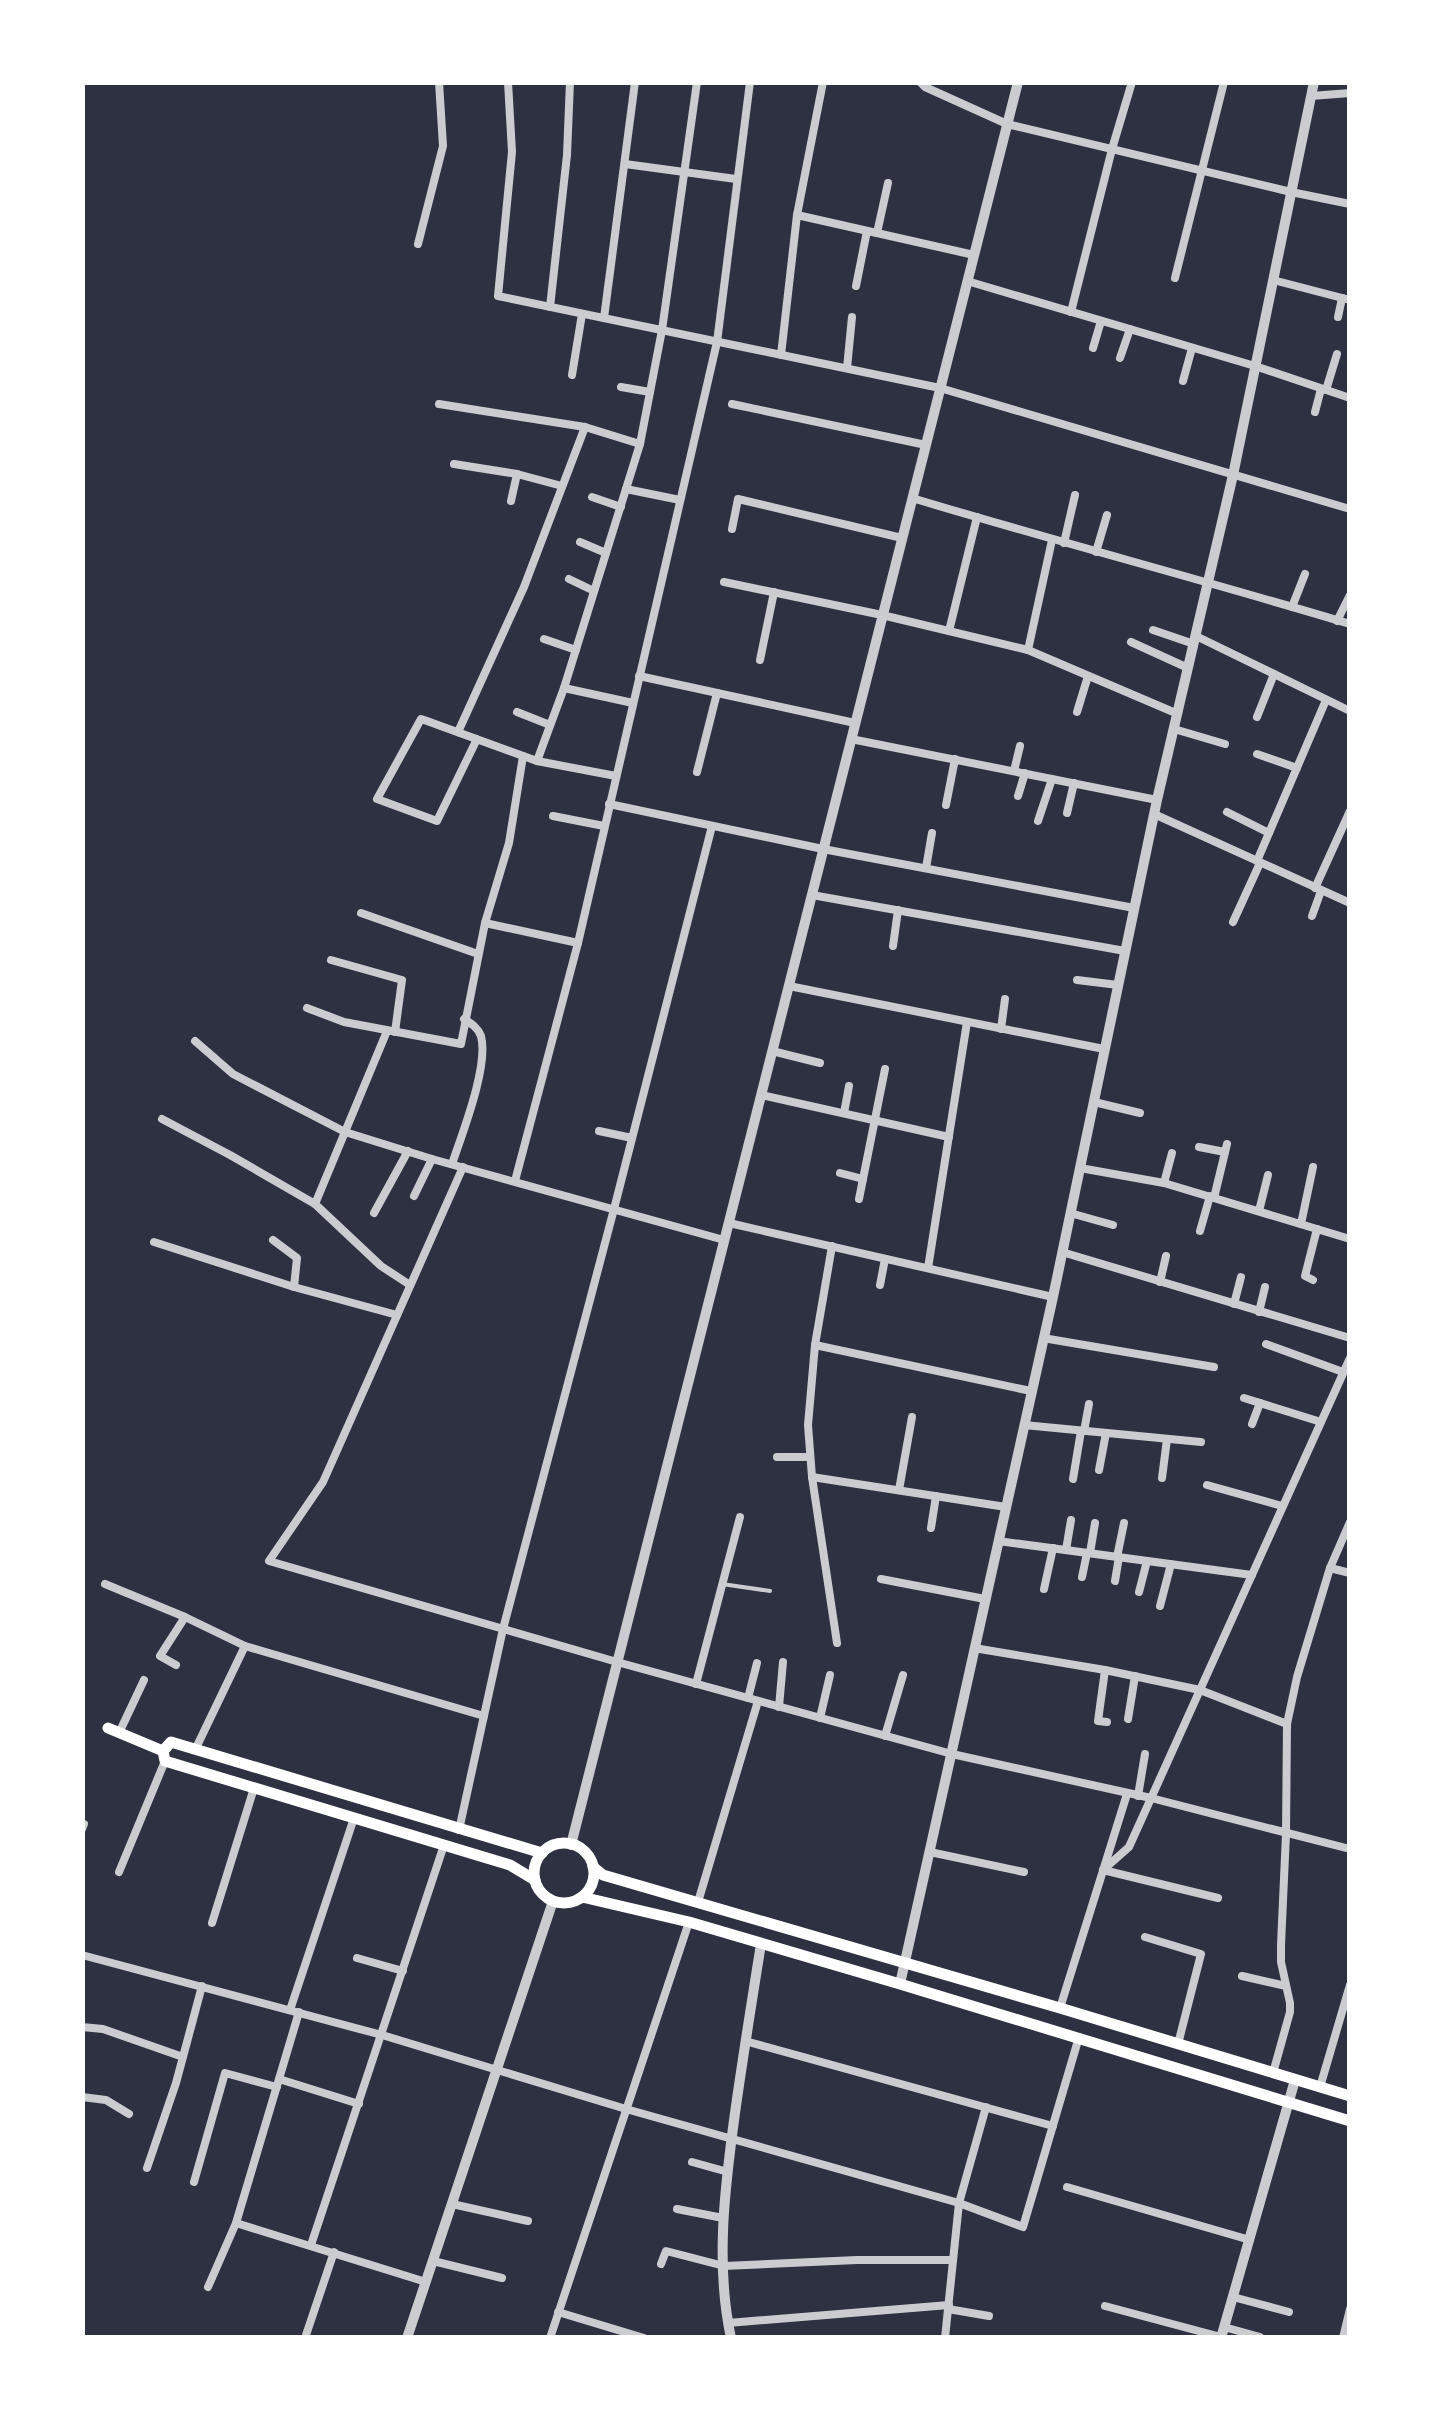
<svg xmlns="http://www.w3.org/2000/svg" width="1432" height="2420" font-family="Arial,sans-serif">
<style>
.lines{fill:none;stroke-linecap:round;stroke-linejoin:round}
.service{stroke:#caccd0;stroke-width:4}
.minor{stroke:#caccd0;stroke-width:8}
.tertiary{stroke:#caccd0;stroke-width:10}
.secondary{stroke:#fff;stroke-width:11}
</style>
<rect width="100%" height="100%" fill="#2d3142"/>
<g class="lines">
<polyline class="service" points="722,1584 770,1591"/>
<g class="minor">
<polyline points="508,82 512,152 498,296 940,388 1350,509"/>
<polyline points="920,82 925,87 1007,124 1291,192 1350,204"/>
<polyline points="1311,96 1350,93"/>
<polyline points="625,164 736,179"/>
<polyline points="797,215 974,255"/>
<polyline points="877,233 888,183"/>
<polyline points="418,244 443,146 439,82"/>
<polyline points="1175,278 1224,82"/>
<polyline points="1273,280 1350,300"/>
<polyline points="967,281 1255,366 1350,398"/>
<polyline points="856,286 867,231"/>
<polyline points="550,307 567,155 570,82"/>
<polyline points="1071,312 1112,149 1132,82"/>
<polyline points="1338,317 1342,298"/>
<polyline points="604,318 635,82"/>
<polyline points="1093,348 1101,321"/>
<polyline points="781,355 797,215 823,82"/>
<polyline points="1120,358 1130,329"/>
<polyline points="847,368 852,317"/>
<polyline points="572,375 582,314"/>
<polyline points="1183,381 1192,348"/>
<polyline points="621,387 650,392"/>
<polyline points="1326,390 1337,354"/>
<polyline points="439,404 585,427 640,444"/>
<polyline points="732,404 926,445"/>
<polyline points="1315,412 1321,389"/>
<polyline points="454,464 517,474 562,486"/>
<polyline points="626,489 680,500"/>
<polyline points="592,497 621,507"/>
<path d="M912 498C1058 542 1204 580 1350 624"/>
<polyline points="511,501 517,474"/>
<polyline points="732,529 738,499 902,538"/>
<polyline points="580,542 606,553"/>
<polyline points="1064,543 1075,495"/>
<polyline points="1096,552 1107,515"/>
<polyline points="569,579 594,591"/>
<polyline points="724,582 882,615 1028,650 1178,714"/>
<polyline points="1292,607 1305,574"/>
<polyline points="1337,621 1350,595"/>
<polyline points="1153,630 1194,644"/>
<polyline points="949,631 977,517"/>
<polyline points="1196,636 1350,711"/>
<polyline points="544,639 576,650"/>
<polyline points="1131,642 1188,668"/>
<polyline points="1028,650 1052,540"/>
<polyline points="760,660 774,592"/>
<polyline points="639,676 855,723"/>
<polyline points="564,688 633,703"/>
<polyline points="517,712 550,725"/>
<polyline points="1077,712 1088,676"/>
<polyline points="1257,717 1274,674"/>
<polyline points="1174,729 1225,744"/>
<polyline points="458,732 524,587 585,427"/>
<polyline points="477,739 437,821 377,799 421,719 427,721 537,761 616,776"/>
<polyline points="851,739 1157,800"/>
<polyline points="1257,754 1297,768"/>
<polyline points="537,761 564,688 640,444 662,330 697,82"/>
<polyline points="1014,771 1020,746"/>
<polyline points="697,772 717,693"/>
<polyline points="1018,796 1025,773"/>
<polyline points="609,804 823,849 1134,908"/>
<polyline points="946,805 955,759"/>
<polyline points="1227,812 1269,833"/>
<polyline points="1067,813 1074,783"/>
<polyline points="1154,814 1350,903"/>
<polyline points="553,816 604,826"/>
<polyline points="1038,821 1052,779"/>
<polyline points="1257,861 1326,700"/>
<polyline points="926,868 932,833"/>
<polyline points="1315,888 1350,811"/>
<polyline points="812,895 1125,951"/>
<polyline points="361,913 478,954"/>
<polyline points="1312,916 1321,891"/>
<polyline points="1233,922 1260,863"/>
<polyline points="485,923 578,943"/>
<polyline points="893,946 898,910"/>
<polyline points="331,960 402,980 395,1032"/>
<polyline points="1077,980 1118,985"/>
<polyline points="789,986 1104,1049"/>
<polyline points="307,1008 344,1022 461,1044 485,923 509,843 523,756"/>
<polyline points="1001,1029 1005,999"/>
<polyline points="195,1041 233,1074 345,1132 432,1159 724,1240"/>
<polyline points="772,1051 820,1063"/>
<polyline points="761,1095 949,1137"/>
<polyline points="1094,1102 1140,1113"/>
<polyline points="844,1113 849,1086"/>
<polyline points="162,1119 230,1155 315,1204 381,1266 410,1285"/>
<polyline points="599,1131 632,1138"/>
<polyline points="1199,1147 1225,1152"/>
<path d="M452 1164C462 1134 489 1066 481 1036 478 1028 472 1024 464 1019"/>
<polyline points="463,1167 323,1482 269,1561 617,1662 952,1754 1151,1798 1350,1849"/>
<polyline points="1080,1168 1164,1183 1350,1239"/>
<polyline points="840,1173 863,1179"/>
<polyline points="515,1181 578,943 717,342 750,82"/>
<polyline points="1164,1183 1172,1153"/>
<polyline points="414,1196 432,1159"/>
<polyline points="1214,1198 1227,1144"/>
<polyline points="859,1199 885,1069"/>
<polyline points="315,1204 387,1031"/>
<polyline points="1259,1211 1268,1175"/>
<polyline points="374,1213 408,1151"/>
<polyline points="1070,1213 1113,1225"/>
<polyline points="729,1223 1053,1297"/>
<polyline points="1301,1224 1313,1167"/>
<polyline points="1200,1231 1210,1196"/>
<polyline points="273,1240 297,1258 294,1287"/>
<polyline points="154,1242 294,1287 397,1315"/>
<polyline points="832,1246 815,1345 808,1425 812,1477 837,1643"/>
<polyline points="1062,1252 1350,1338"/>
<polyline points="928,1268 967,1022"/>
<polyline points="1313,1280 1305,1276 1317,1229"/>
<polyline points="1160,1282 1166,1256"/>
<polyline points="880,1285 885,1259"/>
<polyline points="1234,1304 1241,1277"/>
<polyline points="1259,1312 1265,1287"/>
<polyline points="1043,1338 1214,1367"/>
<polyline points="1266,1344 1343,1372"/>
<polyline points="815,1345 1031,1391"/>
<polyline points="1244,1398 1321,1422"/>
<polyline points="1252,1424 1260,1403"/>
<polyline points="1024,1425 1201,1442"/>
<polyline points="1084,1431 1089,1404"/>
<polyline points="777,1457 810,1457"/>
<polyline points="1099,1470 1106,1433"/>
<polyline points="812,1477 1006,1507"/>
<polyline points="1162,1478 1167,1439"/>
<polyline points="1073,1479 1081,1431"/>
<polyline points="1207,1485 1282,1506"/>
<polyline points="899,1490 912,1417"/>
<polyline points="931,1528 936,1496"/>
<polyline points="998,1541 1252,1575"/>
<polyline points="1066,1550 1071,1520"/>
<polyline points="1090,1553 1095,1523"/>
<polyline points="1117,1557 1124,1523"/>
<polyline points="1330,1568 1350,1573"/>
<polyline points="1082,1577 1087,1553"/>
<polyline points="881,1579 985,1599"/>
<polyline points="1115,1581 1119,1557"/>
<polyline points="105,1584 185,1617 245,1646 484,1716"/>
<polyline points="1044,1589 1053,1548"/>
<polyline points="1139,1592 1147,1561"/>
<polyline points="1160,1606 1171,1564"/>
<polyline points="974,1648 1105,1670 1200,1690 1287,1724"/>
<polyline points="176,1665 160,1656 185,1617"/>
<polyline points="1105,1670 1098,1721 1107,1722"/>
<polyline points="696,1684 740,1517"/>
<polyline points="748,1698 757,1663"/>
<polyline points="779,1707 783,1662"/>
<polyline points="820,1718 830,1675"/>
<polyline points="1128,1719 1135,1676"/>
<polyline points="119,1733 144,1680"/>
<polyline points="885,1736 903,1675"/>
<polyline points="195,1750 245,1646"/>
<polyline points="1138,1796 1145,1754"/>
<polyline points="82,1829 84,1824"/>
<polyline points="459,1830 503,1629 614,1209 712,826"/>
<polyline points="930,1852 1024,1872"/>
<polyline points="1103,1870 1129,1847 1350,1358"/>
<polyline points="1103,1870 1218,1898"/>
<polyline points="119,1872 165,1761"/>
<polyline points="698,1902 758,1701"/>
<polyline points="212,1923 254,1788"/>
<polyline points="1145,1937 1201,1954 1178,2044"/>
<polyline points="82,1955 382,2035 626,2109 959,2203 1023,2227 1079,2037"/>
<polyline points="357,1958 403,1971"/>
<polyline points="1242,1976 1286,1986"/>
<polyline points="1060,2008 1127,1794"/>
<polyline points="290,2010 354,1818"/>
<polyline points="82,2027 103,2029 183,2057"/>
<polyline points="745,2041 1053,2126"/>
<polyline points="1273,2073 1290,2012 1290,2003 1281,1962 1281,1945 1286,1834 1287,1724 1297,1677 1330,1568 1350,1522"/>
<polyline points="279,2079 359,2104"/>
<polyline points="1320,2087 1350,1985"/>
<polyline points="82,2097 106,2100 129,2114"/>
<polyline points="692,2162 728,2172"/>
<polyline points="147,2168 176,2083 202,1986"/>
<polyline points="194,2182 225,2073 277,2087"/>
<polyline points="1067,2187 1250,2240"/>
<polyline points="452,2204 528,2221"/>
<polyline points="677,2209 723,2218"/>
<polyline points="236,2223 426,2282"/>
<polyline points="311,2245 444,1845"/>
<polyline points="433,2261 502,2278"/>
<polyline points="661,2264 666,2251 724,2266 857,2260 953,2260"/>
<polyline points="208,2287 236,2223 299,2012"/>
<polyline points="1233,2297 1289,2312"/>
<polyline points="1105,2306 1221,2337"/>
<polyline points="948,2309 989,2316"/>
<polyline points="558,2312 644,2338"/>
<polyline points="728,2323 949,2305"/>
<polyline points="1224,2327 1260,2337"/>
<polyline points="305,2338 334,2252"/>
<polyline points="550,2338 689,1922"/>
<polyline points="945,2338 959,2203 986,2107"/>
<polyline points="1343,2338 1350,2309"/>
</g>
<g class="tertiary">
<polyline points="571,1845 1018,82"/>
<polyline points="900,1984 1053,1297 1157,800 1233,475 1314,82"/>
<polyline points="407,2338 553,1901"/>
<path d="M731 2338C715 2264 725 2186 735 2113 743 2056 752 2000 761 1944"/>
<polyline points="1221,2338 1295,2080"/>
</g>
<g class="secondary">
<polyline points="108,1728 163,1751 165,1761 510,1865 535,1880"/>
<polyline points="163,1751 171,1742 542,1853"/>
<circle cx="564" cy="1873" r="30"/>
<polyline points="593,1867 603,1875 1060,2008 1350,2096"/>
<polyline points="582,1897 689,1922 900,1984 1350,2121"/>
</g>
</g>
<rect width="1432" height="2420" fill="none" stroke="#ffffff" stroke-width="170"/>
</svg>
